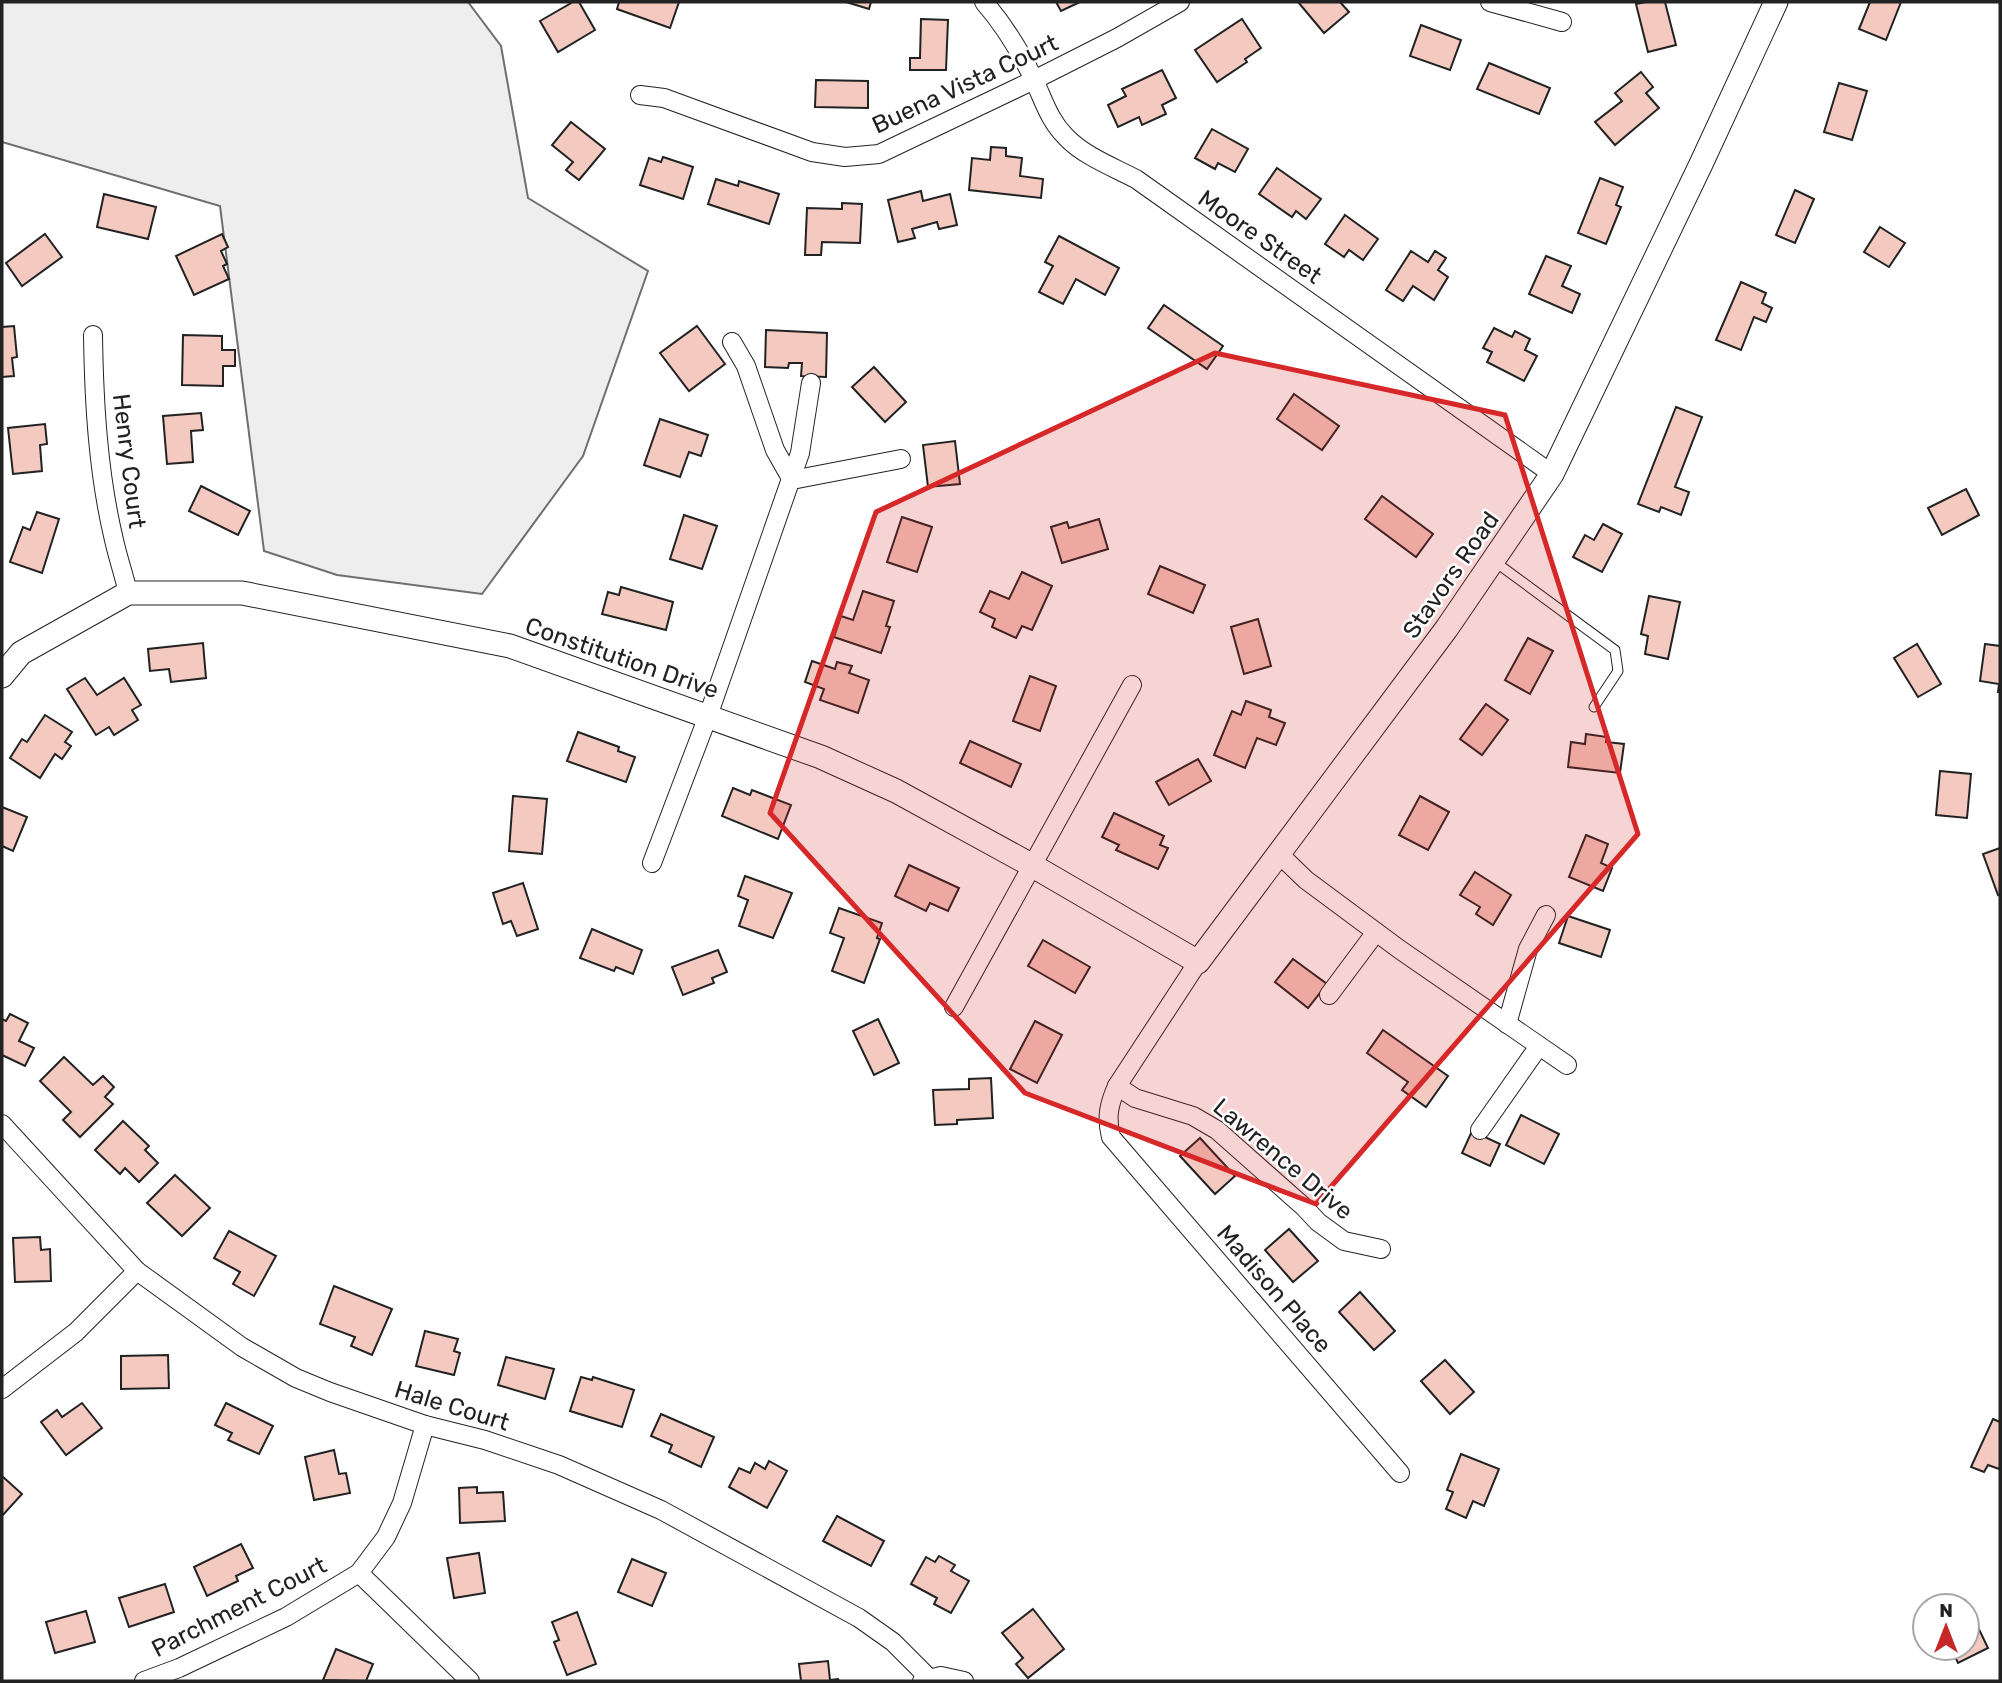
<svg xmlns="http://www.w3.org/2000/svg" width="2002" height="1683" font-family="Rubik,sans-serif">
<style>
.green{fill:#eee;stroke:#6f6f6f;stroke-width:2}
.building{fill:#f3c9c0;stroke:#222;stroke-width:2}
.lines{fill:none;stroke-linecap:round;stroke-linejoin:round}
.service-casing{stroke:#222;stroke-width:11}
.minor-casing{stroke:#222;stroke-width:20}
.tertiary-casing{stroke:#222;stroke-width:25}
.service{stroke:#fff;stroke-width:9}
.minor{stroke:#fff;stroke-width:18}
.tertiary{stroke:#fff;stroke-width:23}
.marked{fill:#d62828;fill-opacity:0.2;stroke:#d62828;stroke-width:5;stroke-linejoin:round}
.labels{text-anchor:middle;stroke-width:5;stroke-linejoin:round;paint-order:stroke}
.street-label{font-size:24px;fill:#222;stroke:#fff}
</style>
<rect width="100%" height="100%" fill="#fff"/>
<polygon class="green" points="2,2 468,2 501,46 528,198 648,271 583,456 482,594 337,575 264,551 220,206 2,142"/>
<g class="building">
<polygon points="573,2 579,2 595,30 558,52 540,21"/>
<polygon points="619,2 679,2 670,28 617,9"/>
<polygon points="846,2 871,2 869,9"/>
<polygon points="1056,2 1080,2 1061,11"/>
<polygon points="1298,2 1340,2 1349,12 1324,33"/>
<polygon points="1646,2 1665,2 1676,45 1648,52 1636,4"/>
<polygon points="1870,2 1901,2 1886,40 1859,29"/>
<polygon points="921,19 948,20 946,70 910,70 910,58 920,58"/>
<polygon points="1242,19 1261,48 1245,59 1247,62 1217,82 1195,50"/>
<polygon points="1421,25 1461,40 1450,70 1410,56"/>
<polygon points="1489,63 1550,88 1539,114 1477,89"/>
<polygon points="1162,70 1176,98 1162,105 1166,114 1142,125 1139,117 1118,127 1108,105 1126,96 1122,89"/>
<polygon points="1641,72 1653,87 1646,93 1659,108 1615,145 1595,122 1622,101 1615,93"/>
<polygon points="816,80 868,81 868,108 815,107"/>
<polygon points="1839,83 1867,91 1852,140 1824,132"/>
<polygon points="571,122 605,149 579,180 566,170 573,162 552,145"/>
<polygon points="1212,129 1248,149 1235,172 1218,163 1215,169 1195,158"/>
<polygon points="991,147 1006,148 1006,156 1022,158 1020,176 1043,179 1041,198 969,190 972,158 990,160"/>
<polygon points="663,157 693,167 683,199 640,185 649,158 661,162"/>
<polygon points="1277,168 1321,199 1306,219 1296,211 1292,217 1259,194"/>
<polygon points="1600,178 1623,187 1616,205 1621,207 1606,244 1578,233"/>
<polygon points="716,179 738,186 739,181 779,194 769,224 708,204"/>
<polygon points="1795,190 1814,199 1795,243 1776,235"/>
<polygon points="921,191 923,201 950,194 957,225 939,229 937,222 912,229 915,238 898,242 888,200"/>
<polygon points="104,194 156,207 148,239 97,227"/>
<polygon points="842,203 862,204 860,243 822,242 821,255 805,255 807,208 842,209"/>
<polygon points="1345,215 1378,239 1363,260 1349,250 1344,257 1325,244"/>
<polygon points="1880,227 1905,243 1889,267 1864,252"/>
<polygon points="45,234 62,257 22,286 6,263"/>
<polygon points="222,234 228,247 221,251 227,264 223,266 229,279 194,295 176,256"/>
<polygon points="1059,236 1119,268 1105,295 1076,279 1063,304 1039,292 1053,266 1045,262"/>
<polygon points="1411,251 1428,262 1435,251 1446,258 1438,270 1448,277 1434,300 1413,286 1403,301 1386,290"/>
<polygon points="1546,256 1571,266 1562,286 1580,294 1572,313 1529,294"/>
<polygon points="1741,282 1766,293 1762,303 1772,308 1766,322 1754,317 1741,350 1716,340"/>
<polygon points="1164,305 1223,346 1207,369 1148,328"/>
<polygon points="14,326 17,357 12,358 14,376 2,377 2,327"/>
<polygon points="697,326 725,364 689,391 660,353"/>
<polygon points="1494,328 1512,337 1515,331 1530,339 1525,350 1537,356 1524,381 1487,362 1492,352 1483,348"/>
<polygon points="766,330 827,333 826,377 801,376 802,363 789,363 788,368 765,367"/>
<polygon points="183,335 222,336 222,350 235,350 235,366 223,366 223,386 182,385"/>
<polygon points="874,367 906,402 885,422 852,387"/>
<polygon points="1294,394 1339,426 1322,450 1277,419"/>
<polygon points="1676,407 1702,417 1675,487 1689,492 1681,515 1661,507 1659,512 1638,504"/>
<polygon points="201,413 203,430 191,431 193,462 167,464 163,416"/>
<polygon points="660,419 708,435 701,456 689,452 680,477 644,465"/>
<polygon points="45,424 47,444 40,445 42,471 13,474 8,428"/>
<polygon points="955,441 960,484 928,487 923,445"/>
<polygon points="201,486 250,511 238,535 189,511"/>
<polygon points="1966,489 1979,515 1942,535 1928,508"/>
<polygon points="1382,496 1433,534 1416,557 1365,519"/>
<polygon points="37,512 59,519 42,573 10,562 23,527 30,530"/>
<polygon points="684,515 717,526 702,569 670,559"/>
<polygon points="902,517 932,527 917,572 887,562"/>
<polygon points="1099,519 1108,549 1062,563 1051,527 1067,522 1069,528"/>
<polygon points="1603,524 1622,534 1602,572 1573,557 1585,535 1594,540"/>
<polygon points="1160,566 1205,585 1193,613 1148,594"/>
<polygon points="1022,572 1052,586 1032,630 1022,626 1016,638 992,627 995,619 980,612 990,591 1009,599"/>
<polygon points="621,587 673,602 666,630 602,614 608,592 619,595"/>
<polygon points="863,591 894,601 886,626 890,627 881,653 834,637 841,616 853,620"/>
<polygon points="1649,596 1680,602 1668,659 1645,654 1648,636 1641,634"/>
<polygon points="1258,619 1271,666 1244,674 1231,627"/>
<polygon points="1528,638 1553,651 1530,694 1505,680"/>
<polygon points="203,643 206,678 171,682 169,669 150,671 148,649"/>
<polygon points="1917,644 1941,684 1918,697 1894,658"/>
<polygon points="1985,644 2000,646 2000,692 1998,692 1999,684 1980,681"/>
<polygon points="812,661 835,669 837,662 852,666 849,673 869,680 858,713 820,700 824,689 805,682"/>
<polygon points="1030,676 1056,686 1040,731 1013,721"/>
<polygon points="85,678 97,695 124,678 141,705 132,710 138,720 114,735 109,727 96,735 67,689"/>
<polygon points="1246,701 1271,710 1269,717 1285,723 1276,745 1257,738 1245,768 1214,755 1232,711 1241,715"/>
<polygon points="1486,704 1508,720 1482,755 1460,739"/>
<polygon points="45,715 72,732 65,742 71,746 62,759 55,754 40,778 10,758 22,739 27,742"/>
<polygon points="578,732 619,747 618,751 635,757 626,782 567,761"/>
<polygon points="1586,734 1607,737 1606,742 1624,744 1620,773 1568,767 1571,742 1585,744"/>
<polygon points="970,741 1021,764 1011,787 960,763"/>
<polygon points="1198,759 1211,781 1169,805 1156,782"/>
<polygon points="1940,771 1971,774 1967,818 1936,815"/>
<polygon points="733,788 750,795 752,790 791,805 778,839 722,816"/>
<polygon points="513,796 547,799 542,854 509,851"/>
<polygon points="1420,796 1449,812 1428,850 1399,835"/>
<polygon points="2,807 27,817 13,851 2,846"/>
<polygon points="1114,813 1164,836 1160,845 1168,848 1158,869 1116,850 1119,845 1102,837"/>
<polygon points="1586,835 1608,844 1601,863 1612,868 1603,891 1569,877"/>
<polygon points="2000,848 2000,894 1998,895 1983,854"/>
<polygon points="909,865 959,888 948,911 930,903 926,911 895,896"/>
<polygon points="1475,872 1511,895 1493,925 1476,914 1480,907 1460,895"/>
<polygon points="745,876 792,893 773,938 739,926 748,900 738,896"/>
<polygon points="523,883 538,929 517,936 511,921 503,924 493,893"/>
<polygon points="839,908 882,923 877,938 880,939 864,983 832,971 844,938 830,933"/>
<polygon points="1568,916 1610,930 1601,957 1559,943"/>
<polygon points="592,929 642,950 633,974 616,967 614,971 580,958"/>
<polygon points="1043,940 1090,967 1075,993 1028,966"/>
<polygon points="718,950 727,972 712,978 714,983 683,995 672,967"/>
<polygon points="1293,959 1327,984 1308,1008 1275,982"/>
<polygon points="10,1014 28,1023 19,1041 34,1048 25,1066 2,1055 2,1019 6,1021"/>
<polygon points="878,1019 899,1063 874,1075 853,1031"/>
<polygon points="1035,1021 1062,1035 1037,1083 1010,1069"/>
<polygon points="1383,1030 1448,1076 1426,1107 1402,1090 1408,1082 1367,1053"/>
<polygon points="64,1057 93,1085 103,1076 114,1087 105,1097 113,1104 80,1137 63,1120 71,1112 40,1081"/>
<polygon points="991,1078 993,1118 957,1120 957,1124 935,1125 933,1090 969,1089 969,1079"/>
<polygon points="1521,1115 1559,1134 1544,1164 1506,1145"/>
<polygon points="123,1121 149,1146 145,1150 158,1163 139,1182 125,1168 120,1174 95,1150"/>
<polygon points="1472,1131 1500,1144 1490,1166 1462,1153"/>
<polygon points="1200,1138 1235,1176 1215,1194 1180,1156"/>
<polygon points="175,1175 210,1208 182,1236 147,1203"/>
<polygon points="1289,1229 1318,1261 1293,1282 1265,1250"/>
<polygon points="229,1231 276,1256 254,1296 233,1284 240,1272 214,1258"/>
<polygon points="40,1237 41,1250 50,1249 51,1281 15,1282 13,1238"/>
<polygon points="334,1286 392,1309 372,1355 351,1346 355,1337 320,1324"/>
<polygon points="1360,1292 1395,1331 1374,1350 1339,1312"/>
<polygon points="425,1331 458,1339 454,1351 460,1353 454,1375 416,1366"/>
<polygon points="168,1355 169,1388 121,1389 121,1356"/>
<polygon points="506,1357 554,1369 545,1399 498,1385"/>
<polygon points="1445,1360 1474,1392 1450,1414 1421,1381"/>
<polygon points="581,1377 592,1380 593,1377 634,1390 622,1427 570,1411"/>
<polygon points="82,1403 102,1428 66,1455 41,1422 57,1410 62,1417"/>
<polygon points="226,1403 273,1426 259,1454 228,1440 232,1433 215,1425"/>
<polygon points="661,1414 714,1437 701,1467 669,1452 672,1445 651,1436"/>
<polygon points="1993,1419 2000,1422 2000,1466 1999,1469 1988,1465 1984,1472 1971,1467"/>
<polygon points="334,1450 339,1474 346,1473 350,1493 314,1500 305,1457"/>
<polygon points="1461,1454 1499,1469 1484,1506 1473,1501 1466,1518 1446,1509 1453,1492 1447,1490"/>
<polygon points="769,1461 787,1471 767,1508 729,1487 739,1468 750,1473 755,1463 765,1469"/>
<polygon points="2,1476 22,1494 2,1516"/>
<polygon points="477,1487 477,1493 503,1492 505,1521 460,1523 459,1488"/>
<polygon points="837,1516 884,1541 871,1566 823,1541"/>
<polygon points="241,1544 253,1568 236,1576 238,1581 207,1596 194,1567"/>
<polygon points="479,1553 485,1593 454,1598 447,1558"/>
<polygon points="939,1556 955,1565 951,1571 969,1581 951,1613 934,1604 937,1598 911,1584 926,1557 935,1562"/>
<polygon points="632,1559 666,1573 652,1606 618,1592"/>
<polygon points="165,1584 174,1612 129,1627 119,1598"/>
<polygon points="1965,1600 1988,1648 1958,1663 1951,1648 1967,1648 1967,1606 1953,1606"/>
<polygon points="1033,1609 1064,1649 1028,1678 1016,1664 1023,1658 1002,1633"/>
<polygon points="86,1611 95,1642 55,1653 46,1622"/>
<polygon points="577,1612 596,1664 567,1675 554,1642 559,1640 552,1622"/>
<polygon points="336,1649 373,1664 366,1681 323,1680"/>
<polygon points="828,1661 830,1680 838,1679 839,1681 801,1681 799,1664"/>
</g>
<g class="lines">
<defs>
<polyline id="service" points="1494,561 1615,650 1618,671 1594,707"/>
<g id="minor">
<path d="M984 2C1004 25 1021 53 1034 80 1044 101 1049 120 1066 137 1084 156 1113 167 1136 179L1552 474"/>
<polyline points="1490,2 1562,22"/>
<polyline points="640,95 664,98 812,152 845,157 879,154 1034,80 1117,38 1180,2"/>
<path d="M93 335C94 403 98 473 114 540 118 558 124 575 128 593"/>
<polyline points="732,342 746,366 775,450 792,480"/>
<polyline points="792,480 901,459"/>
<polyline points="1279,854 1306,880 1399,949 1567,1065"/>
<polyline points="652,863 708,716 800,453 811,383"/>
<path d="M1198 962 1117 1086C1109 1104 1106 1117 1111 1137L1400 1473"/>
<polyline points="1329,995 1376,932"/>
<polyline points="954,1007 1132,685"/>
<polyline points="1507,1024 1528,949 1546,915"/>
<polyline points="1117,1086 1135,1098 1193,1116 1217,1130 1304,1207 1318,1222 1344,1241 1381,1249"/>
<polyline points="2,1124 137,1271 242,1347 296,1378 330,1392 425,1425 485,1440 559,1465 661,1510 859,1618 893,1642 929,1678"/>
<polyline points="1480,1130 1539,1046"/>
<polyline points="2,1389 76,1332 137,1271"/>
<polyline points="359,1573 470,1681"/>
<polyline points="144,1681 179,1668 286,1617 359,1573 386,1537 402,1503 425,1425"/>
<polyline points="922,1681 941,1676 964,1681"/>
</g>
<polyline id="tertiary" points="2,676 21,653 128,593 242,593 510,646 821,757 896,791 1033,866 1198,962 1447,628 1552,474 1701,164 1776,2"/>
</defs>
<use href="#service" class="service-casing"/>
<use href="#minor" class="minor-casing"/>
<use href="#tertiary" class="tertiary-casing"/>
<use href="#service" class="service"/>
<use href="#minor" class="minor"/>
<use href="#tertiary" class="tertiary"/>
</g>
<path class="marked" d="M1215 353 1505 415 1638 834 1316 1204 1025 1093 770 813 876 512Z"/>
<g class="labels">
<g class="street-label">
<text transform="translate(965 84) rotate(-25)" y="8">Buena Vista Court</text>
<text transform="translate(1260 237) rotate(35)" y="8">Moore Street</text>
<text transform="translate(129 461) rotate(83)" y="8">Henry Court</text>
<text transform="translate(1451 575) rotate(-55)" y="8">Stavors Road</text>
<text transform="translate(622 658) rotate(19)" y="8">Constitution Drive</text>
<text transform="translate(1283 1159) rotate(40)" y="8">Lawrence Drive</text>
<text transform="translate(1274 1289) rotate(49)" y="8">Madison Place</text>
<text transform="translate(452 1406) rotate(17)" y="8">Hale Court</text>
<text transform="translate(239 1607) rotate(-27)" y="8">Parchment Court</text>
</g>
</g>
<rect width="2002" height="1683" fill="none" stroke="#222222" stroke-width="7"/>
<g transform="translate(1946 1627)"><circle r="33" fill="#ffffff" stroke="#a7a7a7" stroke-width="2"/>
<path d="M0-5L12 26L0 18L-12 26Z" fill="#c62828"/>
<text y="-10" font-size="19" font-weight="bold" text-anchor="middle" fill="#222222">N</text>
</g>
</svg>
